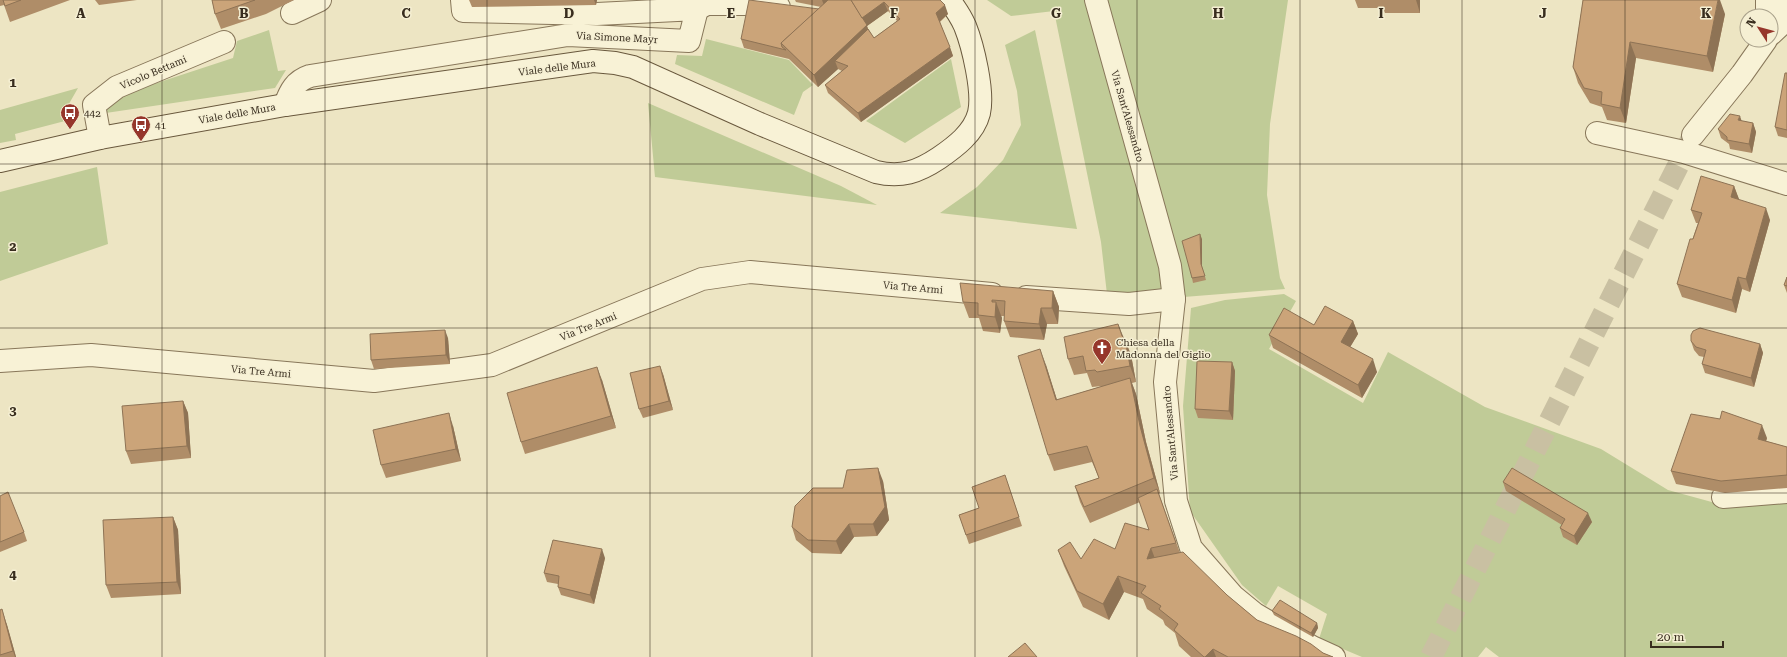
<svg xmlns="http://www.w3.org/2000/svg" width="1787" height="657" font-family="'Roboto Serif',serif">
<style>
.green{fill:#c0cb97}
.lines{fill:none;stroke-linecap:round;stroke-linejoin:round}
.street-tunnel{stroke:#c9c0a2;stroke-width:22;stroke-dasharray:22 11;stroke-linecap:butt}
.street-casing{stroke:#88775a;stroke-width:24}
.secondary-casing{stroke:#69583d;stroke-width:24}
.street{stroke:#f8f2d6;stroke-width:22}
.secondary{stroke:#f8f2d6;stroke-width:22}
.wall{fill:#af8d68;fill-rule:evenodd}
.shaded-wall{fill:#8e7355}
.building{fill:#cba479;stroke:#8e7355}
.grid{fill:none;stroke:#382d1e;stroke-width:1;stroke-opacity:0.55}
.labels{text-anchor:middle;stroke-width:3;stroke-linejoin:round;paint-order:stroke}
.street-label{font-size:10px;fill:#382d1e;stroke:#f5efd3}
.poi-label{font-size:10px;fill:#382d1e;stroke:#f5efd3;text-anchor:start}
.grid-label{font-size:13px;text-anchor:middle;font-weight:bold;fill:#382d1e;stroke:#f5efd3;stroke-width:3;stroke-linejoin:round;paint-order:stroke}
</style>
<rect width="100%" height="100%" fill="#ede5c3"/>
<g class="green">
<polygon points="987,0 1288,0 1270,124 1267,195 1280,278 1285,289 1108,303 1101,242 1054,11 1011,16"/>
<polygon points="269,30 278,71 286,70 275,88 99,114 108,99 233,58 237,41"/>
<polygon points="1035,30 1077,229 940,213 977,187 1003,160 1021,125 1017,91 1005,45"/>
<polygon points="706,39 789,60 813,85 803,92 794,115 675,64 677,55 702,56"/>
<polygon points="951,59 961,107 905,143 866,121"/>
<polygon points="78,88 66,109 65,121 15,134 16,140 0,143 0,110"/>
<polygon points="648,103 841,186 877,205 655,177"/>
<polygon points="97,167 108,244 0,281 0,192"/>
<polygon points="1284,294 1296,301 1269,349 1363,403 1388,352 1485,407 1601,449 1668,490 1719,504 1787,495 1787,657 1499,657 1486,647 1478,657 1362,657 1319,639 1327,614 1278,586 1266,606 1242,585 1190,511 1183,406 1191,308 1225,300"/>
</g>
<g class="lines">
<polyline class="street-tunnel" points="1431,657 1693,136"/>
<defs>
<g id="street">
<polyline points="1096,0 1170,266 1174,299 1165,382 1176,501 1191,548 1233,596 1255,614 1312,647 1334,657"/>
<polyline points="1767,0 1767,16"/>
<polyline points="697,9 707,4 753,4 779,7"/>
<polyline points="292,13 320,0"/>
<polyline points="1771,34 1787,19"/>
<path d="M285 105C290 91 295 81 310 76L568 35 689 41 697 9 597 14 463 11 462 0"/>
<polyline points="1597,133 1684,152 1787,184"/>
<polyline points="1693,135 1742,74 1766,40"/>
<polyline points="100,138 94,105 117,87 224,42"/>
<polyline points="1026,297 1129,304 1174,299"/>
<polyline points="0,361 91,355 374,381 492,365 702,279 750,272 992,294"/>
<polyline points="1723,497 1787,492"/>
</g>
<g id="secondary">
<polyline points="1776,0 1787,5"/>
<path d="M0 161 100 138 285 105 593 61 615 63 633 67 760 124 876 172C901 178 918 172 939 158 955 147 974 133 979 113 984 92 973 46 965 26 961 17 955 8 949 0"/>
</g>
</defs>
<use href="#street" class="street-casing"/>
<use href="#secondary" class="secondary-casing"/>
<use href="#street" class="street"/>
<use href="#secondary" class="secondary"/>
</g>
<g class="wall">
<polygon points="0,0 70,0 10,22 4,5 0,6"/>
<polygon points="95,0 137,0 99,5"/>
<polygon points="212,0 294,0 266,14 221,29 215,14"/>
<polygon points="469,0 597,0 596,5 472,7"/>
<path d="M795 0H940L948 14 940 22 953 56 861 122 828 93 825 85 842 71 838 69 818 87 789 59 744 48 741 39 819 9 821 7 796 2ZM888 11 897 21 874 38 868 29 867 26Z"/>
<polygon points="1355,0 1420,0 1420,13 1385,13 1383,8 1358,8"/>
<polygon points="1583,0 1725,14 1713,72 1636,58 1626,123 1607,120 1602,107 1590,103 1578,83 1573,67"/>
<polygon points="1787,73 1787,138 1778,136 1775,127"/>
<polygon points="1742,121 1753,123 1756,132 1752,153 1730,149 1729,144 1721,138 1718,129"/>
<polygon points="1734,186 1739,200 1770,220 1750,292 1742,289 1736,313 1682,297 1677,284 1698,223 1696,223 1691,210"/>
<polygon points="1202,239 1202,269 1206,280 1193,283 1192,278"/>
<polygon points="1787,277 1787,293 1784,285"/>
<polygon points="1053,291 1059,307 1058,324 1047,324 1044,340 1010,337 1004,321 1004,316 1001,316 1002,318 1000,333 983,331 979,318 969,318 963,302"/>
<polygon points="1353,321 1358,334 1350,347 1377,372 1362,398 1273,348 1269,335 1314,325"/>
<polygon points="448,338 450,364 374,369 371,360"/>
<polygon points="1124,338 1125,339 1131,355 1136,382 1132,383 1136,394 1146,442 1160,493 1159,494 1180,553 1227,595 1257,620 1323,653 1333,657 1191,657 1179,646 1175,633 1165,625 1163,620 1147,609 1143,599 1124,592 1109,620 1083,607 1064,566 1058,550 1081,559 1115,549 1149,530 1140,502 1090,523 1080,502 1075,486 1099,478 1092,462 1054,471 1048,455 1046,365 1057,400 1102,386 1092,387 1087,373 1074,375 1068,359"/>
<polygon points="1691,341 1760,344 1763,353 1754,387 1705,373 1702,364 1704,357 1699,356 1694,350"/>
<polygon points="1232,362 1235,371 1233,420 1198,418 1195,409"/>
<polygon points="663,374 673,410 643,418 639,409"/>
<polygon points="602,380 616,428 525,454 521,442"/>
<polygon points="183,401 188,413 191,458 131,464 126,451"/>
<polygon points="453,426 461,461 386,478 381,465"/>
<polygon points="1767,438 1766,441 1787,447 1787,488 1725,493 1676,484 1671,471"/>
<polygon points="883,481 889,520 877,536 854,537 841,554 812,553 796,540 792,527 843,488"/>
<polygon points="1503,482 1592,522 1577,545 1563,537 1560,528 1562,525 1506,491"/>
<polygon points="1008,484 1022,526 969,544 959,515 979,508"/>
<polygon points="0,496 24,532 27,541 0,552"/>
<polygon points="173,517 178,530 181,594 111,598 106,585"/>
<polygon points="605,558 594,604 561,595 558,587 558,584 547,582 544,573"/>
<polygon points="0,610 7,625 16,657 0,657"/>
<polygon points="1272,611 1317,623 1318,628 1313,637 1274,615"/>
</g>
<g class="shaded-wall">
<polygon points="594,0 597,0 596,5"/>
<polygon points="822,0 837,0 825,8"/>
<polygon points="1416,0 1420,0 1420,13"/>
<polygon points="1718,0 1720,0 1725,14 1713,72 1707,56"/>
<polygon points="884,2 888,11 867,26 871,38 835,61 838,69 818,87 814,75 861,18"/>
<polygon points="945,5 948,14 939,22 936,13"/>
<polygon points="1630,42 1636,58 1626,123 1620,108"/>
<polygon points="950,47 953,56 861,122 858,113"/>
<polygon points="1740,116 1743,125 1738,120"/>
<polygon points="1753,123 1756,132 1752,153 1749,144"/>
<polygon points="1734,186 1739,199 1736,210 1731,197"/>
<polygon points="1766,208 1770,220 1750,292 1746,279"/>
<polygon points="1200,234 1202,239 1202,269 1206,280 1201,264"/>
<polygon points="1738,277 1742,289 1736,313 1732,300"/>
<polygon points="1053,291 1059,307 1058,324 1052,308"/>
<polygon points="992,300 995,309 996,302 1002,318 1000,333 995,317"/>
<polygon points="1041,308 1047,324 1044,340 1039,324"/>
<polygon points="1353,321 1358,334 1346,354 1341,342"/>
<polygon points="1118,324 1131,355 1136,382 1130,366"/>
<polygon points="445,330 448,338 450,364 446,355"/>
<polygon points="1760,344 1763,353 1754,387 1751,378"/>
<polygon points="1040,349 1046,365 1062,416 1056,400"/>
<polygon points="1373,359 1377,372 1362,398 1358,385"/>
<polygon points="1232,362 1235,371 1233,420 1229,411"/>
<polygon points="660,366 663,374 673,410 669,401"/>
<polygon points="597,367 602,380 616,428 611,416"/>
<polygon points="1130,378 1136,394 1146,442 1160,493 1154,478 1140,426"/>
<polygon points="183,401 188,413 191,458 187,446"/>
<polygon points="449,413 453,426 461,461 456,449"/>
<polygon points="1762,425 1767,438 1763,451 1758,439"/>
<polygon points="878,468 883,481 889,520 877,536 873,524"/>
<polygon points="1588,513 1592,522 1577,545 1574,536"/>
<polygon points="173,517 178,530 181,594 177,582"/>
<polygon points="849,524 854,537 841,554 836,541"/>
<polygon points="1151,548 1157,564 1147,559"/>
<polygon points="602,549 605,558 594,604 590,595"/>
<polygon points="1118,576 1124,592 1109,620 1103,604"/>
<polygon points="2,609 7,625 16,657 15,657 13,651"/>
<polygon points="1317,623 1318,628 1313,637 1311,633"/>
<polygon points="1213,649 1216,657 1205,657"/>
</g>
<g class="building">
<polygon points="3,0 21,0 5,6"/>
<polygon points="212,0 255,0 215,14"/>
<polygon points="749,0 819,9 781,43 782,47 786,50 741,39"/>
<polygon points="828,0 851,0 867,25 814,75 781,43"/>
<polygon points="851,0 940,0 945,5 936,13 950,47 858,113 825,85 848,66 835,61 868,29 874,38 900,19 884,2 862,18"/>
<polygon points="1583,0 1718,0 1707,56 1630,42 1620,108 1601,104 1602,92 1584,88 1573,67"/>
<polygon points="1785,73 1787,73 1787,130 1775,127"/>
<polygon points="1730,114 1740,116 1738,120 1753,123 1749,144 1727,140 1727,137 1718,129"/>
<polygon points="1701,176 1734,186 1731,197 1766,208 1746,279 1738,277 1732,300 1677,284 1690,239 1693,239 1702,213 1691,210"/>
<polygon points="1200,234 1201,264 1205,276 1192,278 1182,241"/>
<polygon points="1787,277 1787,286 1784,285"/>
<polygon points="960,283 1053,291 1052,308 1041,308 1039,324 1004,321 1005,301 992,300 992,302 996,302 995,317 978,315 978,303 963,302"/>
<polygon points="1325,306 1353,321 1341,342 1373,359 1358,385 1269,335 1284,308 1314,325"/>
<polygon points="1118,324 1122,336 1125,339 1130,366 1097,372 1095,370 1086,371 1083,356 1068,359 1064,337"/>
<polygon points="1700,328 1760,344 1751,378 1702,364 1706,350 1696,347 1691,341 1691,335 1693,331"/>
<polygon points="445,330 446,355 371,360 370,334"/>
<polygon points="1040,349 1056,400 1130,378 1140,426 1154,478 1084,507 1075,486 1099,478 1087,446 1048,455 1018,356"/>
<polygon points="1197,361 1232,362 1229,411 1195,409"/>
<polygon points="660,366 669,401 639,409 630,373"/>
<polygon points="597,367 611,416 521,442 507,393"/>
<polygon points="183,401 187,446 126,451 122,406"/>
<polygon points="1722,411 1762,425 1758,439 1787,447 1787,475 1721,481 1671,471 1691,414 1720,419"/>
<polygon points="449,413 456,449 381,465 373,430"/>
<polygon points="878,468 885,507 873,524 849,524 836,541 808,540 792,527 795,506 813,488 843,488 847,470"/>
<polygon points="1512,468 1588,513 1574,536 1560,528 1565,519 1503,482"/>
<polygon points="1005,475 1019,517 966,535 959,515 979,508 972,487"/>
<polygon points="1157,489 1176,543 1151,548 1147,559 1183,552 1227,595 1257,620 1296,636 1311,644 1323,653 1333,657 1228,657 1213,649 1205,657 1204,657 1174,630 1178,624 1159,609 1161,606 1141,593 1146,586 1118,576 1103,604 1077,591 1058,550 1070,542 1081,559 1094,539 1115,549 1125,523 1149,530 1138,498"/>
<polygon points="8,492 24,532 0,542 0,496"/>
<polygon points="173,517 177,582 106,585 103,520"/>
<polygon points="553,540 602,549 590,595 558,587 559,576 544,573"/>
<polygon points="1280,600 1317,623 1311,633 1272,611"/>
<polygon points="2,609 13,651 0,655 0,610"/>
<polygon points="1025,643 1037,657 1008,657"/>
</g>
<path class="grid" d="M162 0V657M325 0V657M487 0V657M650 0V657M812 0V657M975 0V657M1137 0V657M1300 0V657M1462 0V657M1625 0V657M0 164H1787M0 328H1787M0 493H1787"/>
<defs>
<symbol id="bus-pin" viewBox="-11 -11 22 30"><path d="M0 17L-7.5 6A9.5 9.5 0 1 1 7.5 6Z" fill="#96362b" stroke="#f5efd3"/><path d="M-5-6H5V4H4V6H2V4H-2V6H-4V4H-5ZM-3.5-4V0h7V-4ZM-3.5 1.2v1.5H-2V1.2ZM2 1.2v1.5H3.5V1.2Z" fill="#fff"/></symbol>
<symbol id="church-pin" viewBox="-11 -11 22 30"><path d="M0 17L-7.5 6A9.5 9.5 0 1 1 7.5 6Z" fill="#96362b" stroke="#f5efd3"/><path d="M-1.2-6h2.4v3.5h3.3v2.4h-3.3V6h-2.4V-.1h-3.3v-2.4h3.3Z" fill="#fff"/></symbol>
</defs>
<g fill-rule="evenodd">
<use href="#bus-pin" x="59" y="102" width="22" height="30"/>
<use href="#bus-pin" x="130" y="114" width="22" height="30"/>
<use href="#church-pin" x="1091" y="337" width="22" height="30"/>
</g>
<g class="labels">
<g class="street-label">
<text transform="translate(617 37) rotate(3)" y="4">Via Simone Mayr</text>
<text transform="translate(557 67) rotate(-7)" y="4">Viale delle Mura</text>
<text transform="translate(153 72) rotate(-23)" y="4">Vicolo Bettami</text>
<text transform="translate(237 113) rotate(-10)" y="4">Viale delle Mura</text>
<text transform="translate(1128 116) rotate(74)" y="4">Via Sant'Alessandro</text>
<text transform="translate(913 287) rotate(5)" y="4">Via Tre Armi</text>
<text transform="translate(588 326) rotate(-22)" y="4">Via Tre Armi</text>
<text transform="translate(261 371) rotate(5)" y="4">Via Tre Armi</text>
<text transform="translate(1170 433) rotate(-95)" y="4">Via Sant'Alessandro</text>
</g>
<g class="poi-label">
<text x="84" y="117">442</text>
<text x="155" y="129">41</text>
<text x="1116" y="346">Chiesa della<tspan x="1116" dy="12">Madonna del Giglio</tspan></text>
</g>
</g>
<g class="grid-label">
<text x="81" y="18">A</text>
<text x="244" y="18">B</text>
<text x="406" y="18">C</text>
<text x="569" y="18">D</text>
<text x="731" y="18">E</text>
<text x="894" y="18">F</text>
<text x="1056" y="18">G</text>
<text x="1218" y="18">H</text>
<text x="1381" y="18">I</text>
<text x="1543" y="18">J</text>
<text x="1706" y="18">K</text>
<text x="13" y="87">1</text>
<text x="13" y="251">2</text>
<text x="13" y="415">3</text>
<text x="13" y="579">4</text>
</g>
<g transform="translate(1759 28) rotate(306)"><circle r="19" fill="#f5efd3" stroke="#a9a18b"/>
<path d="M0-3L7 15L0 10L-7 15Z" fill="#96362b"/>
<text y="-6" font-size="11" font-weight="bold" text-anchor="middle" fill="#382d1e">N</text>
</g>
<path d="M1651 641v6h72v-6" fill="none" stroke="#382d1e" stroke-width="2"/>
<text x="1657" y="641" font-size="12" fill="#382d1e" stroke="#f5efd3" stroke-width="3" paint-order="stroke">20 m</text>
</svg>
